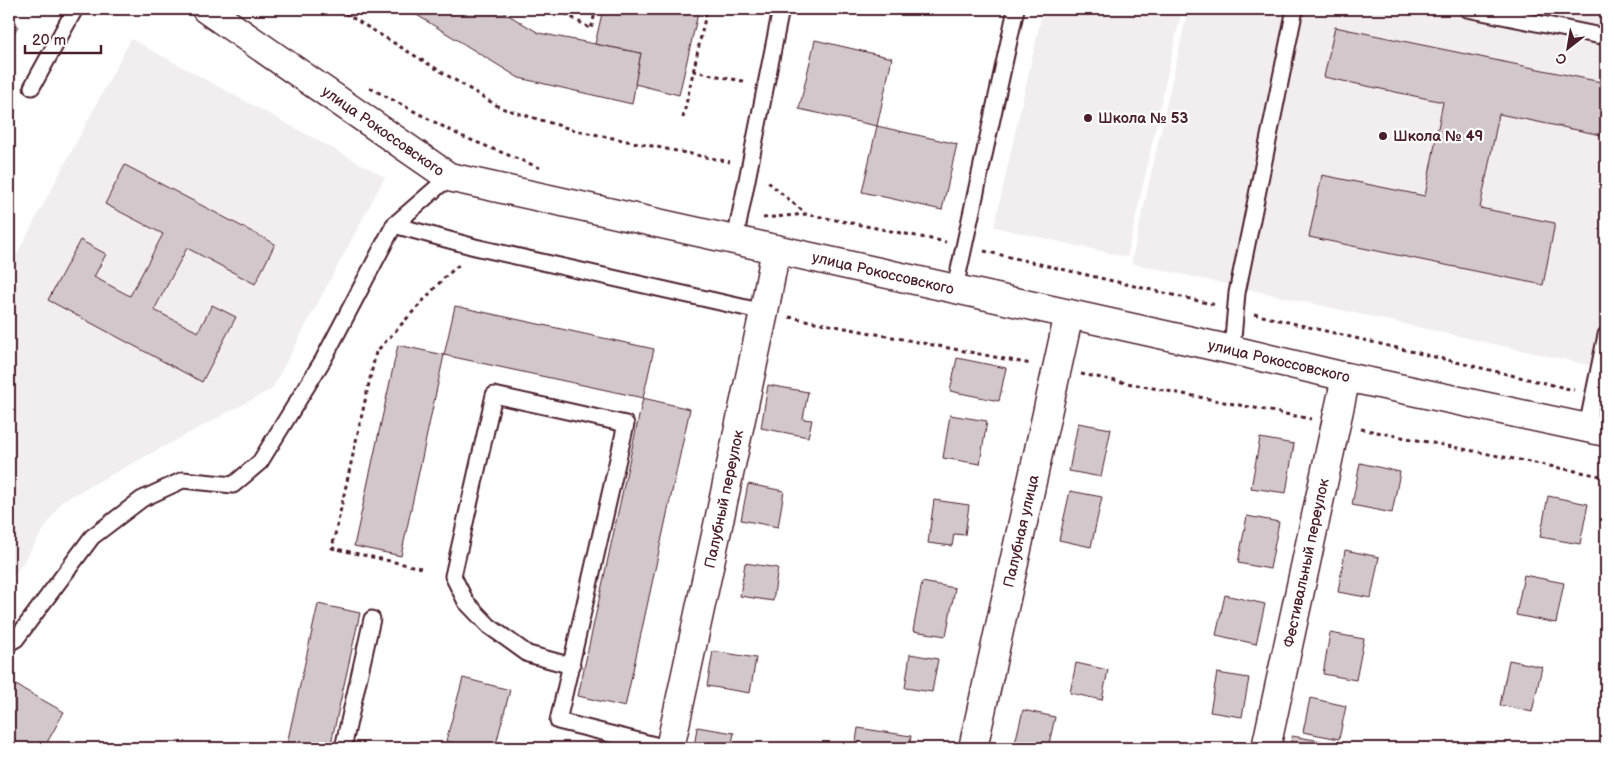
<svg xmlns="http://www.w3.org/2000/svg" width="1615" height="757" font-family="'Balsamiq Sans',sans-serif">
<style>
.built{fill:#f2eeef}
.building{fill:#d2c7cb;stroke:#4a1f2b}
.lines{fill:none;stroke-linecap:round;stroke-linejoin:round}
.service-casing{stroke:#4a1f2b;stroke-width:19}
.minor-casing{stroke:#4a1f2b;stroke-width:31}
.tertiary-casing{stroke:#4a1f2b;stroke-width:31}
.path{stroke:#4a1f2b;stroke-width:3;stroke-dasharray:4 4;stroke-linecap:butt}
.service{stroke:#fff;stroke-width:15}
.minor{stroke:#fff;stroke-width:28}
.tertiary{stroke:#fff;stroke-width:28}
.poi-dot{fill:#4a1f2b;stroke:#fff;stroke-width:2}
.labels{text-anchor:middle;stroke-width:4.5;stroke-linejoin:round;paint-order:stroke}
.poi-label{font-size:15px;font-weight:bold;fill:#4a1f2b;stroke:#fff;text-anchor:start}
.street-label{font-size:15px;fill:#4a1f2b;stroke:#fff}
</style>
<rect width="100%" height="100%" fill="#fff"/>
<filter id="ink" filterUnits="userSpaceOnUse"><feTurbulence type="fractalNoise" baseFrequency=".02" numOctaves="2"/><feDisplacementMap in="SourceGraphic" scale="10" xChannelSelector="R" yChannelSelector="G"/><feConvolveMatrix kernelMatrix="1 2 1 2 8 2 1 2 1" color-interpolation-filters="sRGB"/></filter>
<g filter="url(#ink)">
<g class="built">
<polygon points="1043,9 1182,9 1127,257 994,227"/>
<polygon points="1188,9 1606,9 1606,369 1131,263"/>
<polygon points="131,39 385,177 272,389 62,501 10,583 9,269"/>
</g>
<g class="building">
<polygon points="407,9 498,9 539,33 641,53 632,104 519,78"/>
<polygon points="603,9 699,9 679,95 635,84 641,53 595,44"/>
<polygon points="9,21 18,26 9,43"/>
<polygon points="1335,27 1606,83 1606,136 1499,114 1480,208 1555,223 1543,285 1309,237 1322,175 1425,196 1443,102 1324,77"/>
<polygon points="815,40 892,58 877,126 799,109"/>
<polygon points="877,126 957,144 942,210 862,192"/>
<polygon points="125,165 275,244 255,284 187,248 154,310 198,332 212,305 236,317 202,382 48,300 80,240 106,254 94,277 130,296 163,234 105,204"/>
<polygon points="455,306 654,349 643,398 444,355"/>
<polygon points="398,345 444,355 401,556 354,546"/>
<polygon points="957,358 1006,368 999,401 950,391"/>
<polygon points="768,385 808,392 803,419 812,420 808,437 761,428"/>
<polygon points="643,398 690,409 625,707 578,696"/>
<polygon points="950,415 987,421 980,464 943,458"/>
<polygon points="1078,423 1111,429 1101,477 1069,471"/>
<polygon points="1260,438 1294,444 1286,493 1251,488"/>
<polygon points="1360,463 1400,472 1392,513 1352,505"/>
<polygon points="748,484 784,491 778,527 741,520"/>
<polygon points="1070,491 1102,497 1091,547 1059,540"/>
<polygon points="1548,496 1588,504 1580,544 1540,537"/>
<polygon points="934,500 969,505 965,535 954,534 952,546 928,543"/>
<polygon points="1247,516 1279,522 1270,569 1238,563"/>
<polygon points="1345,550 1379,557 1371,598 1338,592"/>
<polygon points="745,563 778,568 773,601 740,596"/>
<polygon points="1524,575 1564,583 1556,623 1516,615"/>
<polygon points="922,582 955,588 946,636 913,631"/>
<polygon points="1225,595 1265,604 1256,644 1216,635"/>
<polygon points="318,604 360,613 330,748 286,748"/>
<polygon points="1330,633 1364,639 1356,680 1323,674"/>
<polygon points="713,651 756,658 750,693 707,686"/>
<polygon points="910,654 938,659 932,692 905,688"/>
<polygon points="1509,660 1542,667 1532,712 1500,705"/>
<polygon points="1076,663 1108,670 1102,700 1070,693"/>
<polygon points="1217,673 1249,678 1242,717 1210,712"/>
<polygon points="463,678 510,690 495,748 476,748 446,741"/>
<polygon points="16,685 64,712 44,748 9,748 9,698"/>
<polygon points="1310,698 1346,706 1339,739 1303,732"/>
<polygon points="1023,710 1055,717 1048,748 1014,747"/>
<polygon points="697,727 734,733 731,748 694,748"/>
<polygon points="858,728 911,736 909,748 855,748"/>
<polygon points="1292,736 1339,744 1339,748 1290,748"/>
</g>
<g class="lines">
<defs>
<g id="service">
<polyline points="1467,9 1606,37"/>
<polyline points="32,87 75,9"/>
<polyline points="449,177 394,225 475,247 764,312"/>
<polyline points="735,240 781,9"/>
<polyline points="955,288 1016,9"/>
<polyline points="1232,350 1237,293 1295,9"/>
<polyline points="1587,427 1606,335"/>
<polyline points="9,643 16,639 92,537 142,499 183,480 233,485 260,462 323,360 394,225"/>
<polyline points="572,666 528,654 489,626 466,602 453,576 494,395 626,424 558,721 667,748"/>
<polyline points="343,748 372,619"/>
</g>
<g id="minor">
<polyline points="670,748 764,312 776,249"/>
<polyline points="973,748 1069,314"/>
<polyline points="1266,748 1346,377"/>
</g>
<polyline id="tertiary" points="206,9 449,177 1232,350 1346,377 1606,432"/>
</defs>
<use href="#service" class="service-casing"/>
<use href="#minor" class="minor-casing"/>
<use href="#tertiary" class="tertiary-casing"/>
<g class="path">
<polyline points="338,9 501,108 574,130 730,162"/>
<polyline points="558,9 591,29 596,9"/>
<polyline points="693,71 747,82"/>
<polyline points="370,88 461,136 543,169"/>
<polyline points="683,118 707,9"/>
<polyline points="768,182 805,213"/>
<polyline points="763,218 806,214 946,242"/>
<polyline points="984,251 1216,305"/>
<polyline points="1254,314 1574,390"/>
<polyline points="789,317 1031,364"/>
<polyline points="1081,374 1311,419"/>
<polyline points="1361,429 1606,477"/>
<polyline points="421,568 332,548 376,352 444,278 460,264"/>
</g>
<use href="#service" class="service"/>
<use href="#minor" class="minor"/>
<use href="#tertiary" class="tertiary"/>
</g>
</g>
<g class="poi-dot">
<circle cx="1088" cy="118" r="5"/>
<circle cx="1383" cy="136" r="5"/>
</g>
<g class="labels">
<g class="poi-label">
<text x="1098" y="123">Школа № 53</text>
<text x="1393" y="141">Школа № 49</text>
</g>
<g class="street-label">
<text transform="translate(383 131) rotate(35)" y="5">улица Рокоссовского</text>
<text transform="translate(883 273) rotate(13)" y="5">улица Рокоссовского</text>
<text transform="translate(1279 361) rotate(13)" y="5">улица Рокоссовского</text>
<text transform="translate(724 499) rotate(-78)" y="5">Палубный переулок</text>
<text transform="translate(1021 531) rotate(-77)" y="5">Палубная улица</text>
<text transform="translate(1306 563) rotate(-78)" y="5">Фестивальный переулок</text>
</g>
</g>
<rect width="1615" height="757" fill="none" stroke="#fff" stroke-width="30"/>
<rect x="15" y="15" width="1585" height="727" fill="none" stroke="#4a1f2b" stroke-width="2" filter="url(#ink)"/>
<g transform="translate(1568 48) rotate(211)" stroke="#ffffff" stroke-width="4" paint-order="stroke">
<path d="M0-4L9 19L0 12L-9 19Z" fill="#4a1f2b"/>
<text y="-8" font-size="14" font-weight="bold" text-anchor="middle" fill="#4a1f2b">С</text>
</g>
<path d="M25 45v8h76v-8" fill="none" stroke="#4a1f2b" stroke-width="2.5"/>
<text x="32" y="45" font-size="15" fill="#4a1f2b" stroke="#ffffff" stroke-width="4" paint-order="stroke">20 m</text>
</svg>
